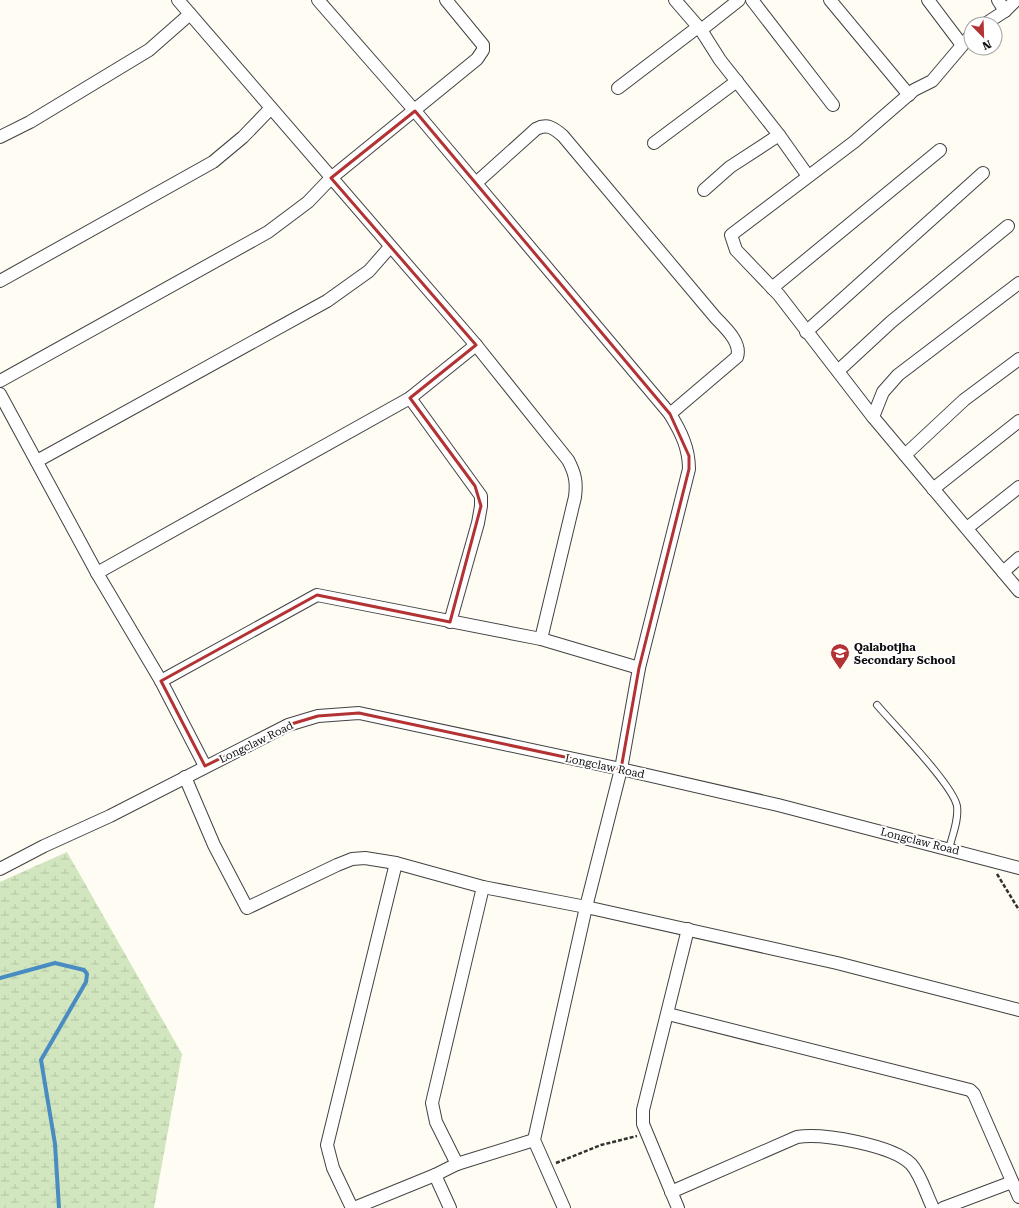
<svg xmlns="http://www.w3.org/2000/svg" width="1019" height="1208" font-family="'Roboto Serif',serif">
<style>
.wetland{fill:url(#wetland-marsh)}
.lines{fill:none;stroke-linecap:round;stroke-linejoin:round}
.stream{stroke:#498cc1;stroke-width:4}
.service-casing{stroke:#424242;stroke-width:8}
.minor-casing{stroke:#424242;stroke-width:14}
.path{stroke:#313131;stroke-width:2.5;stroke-dasharray:4 2;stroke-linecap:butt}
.service{stroke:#fff;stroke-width:6}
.minor{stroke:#fff;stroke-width:12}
.marked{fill:none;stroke:#b33334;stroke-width:3;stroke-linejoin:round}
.labels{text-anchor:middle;stroke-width:4;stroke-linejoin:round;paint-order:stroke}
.poi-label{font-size:11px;font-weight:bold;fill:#0f0f0f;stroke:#fff;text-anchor:start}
.street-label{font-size:11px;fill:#0f0f0f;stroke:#fff}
</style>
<defs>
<pattern id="wetland-marsh" width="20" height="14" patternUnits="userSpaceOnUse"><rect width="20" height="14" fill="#d1e6bf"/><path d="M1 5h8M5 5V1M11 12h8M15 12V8" fill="none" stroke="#b2c4a3"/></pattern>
</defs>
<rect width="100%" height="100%" fill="#fefcf3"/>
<polygon class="wetland" points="67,852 182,1054 154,1208 0,1208 0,882"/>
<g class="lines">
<polyline class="stream" points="0,978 55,963 84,970 87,974 86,982 41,1060 55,1144 59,1208"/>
<defs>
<path id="service" d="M877 705C894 725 953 785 957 806 959 820 952 836 949 849"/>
<g id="minor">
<path d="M178 0 476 345 568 460C575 473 577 482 575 497L541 639"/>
<path d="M318 0 415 111 670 414C681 432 689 448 689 469L639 668 621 769 586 907 534 1140 564 1208"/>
<polyline points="675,0 701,30 720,60 779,135 808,176"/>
<polyline points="752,0 833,105"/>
<polyline points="830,0 909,95"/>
<polyline points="928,0 962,45"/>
<polyline points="998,0 1005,11"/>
<polyline points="985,24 1005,11 1016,0"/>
<polyline points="701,30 739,0"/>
<polyline points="971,35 932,81 914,90 854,142 731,235 736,250 779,295 873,417 1019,591"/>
<polyline points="618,88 698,27"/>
<polyline points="0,137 30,122 149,50 190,14"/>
<polyline points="654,143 737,81"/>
<path d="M476 183 536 129C547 123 554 128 563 136L715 317C724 327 742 342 737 357L670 414"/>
<polyline points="704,190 730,167 779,135"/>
<polyline points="0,281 213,162 243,137 271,108"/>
<polyline points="772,288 940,150"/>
<polyline points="806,332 983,173"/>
<polyline points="838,371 891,322 1008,226"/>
<polyline points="0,381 268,232 308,202 331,178 477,59 483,50 483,45 446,0"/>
<polyline points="0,394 97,573 161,681 205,766"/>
<polyline points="410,398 481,496 481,506 478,523 450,622"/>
<polyline points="873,417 883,392 898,375 1019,283"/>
<polyline points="905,455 964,400 1019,359"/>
<polyline points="37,461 327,301 369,271 390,247"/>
<polyline points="933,489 1019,421"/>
<polyline points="967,528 1019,487"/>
<polyline points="1003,572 1019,558"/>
<polyline points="97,573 410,398 476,345"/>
<polyline points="161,681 317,595 541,639 639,668"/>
<polyline points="185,777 214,845 247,908 337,865 352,859 365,858 396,863 483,887 586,907 837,963 1019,1010"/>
<polyline points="0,869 44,846 110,816 288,725 318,716 359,713 621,769 778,805 1019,868"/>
<polyline points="483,887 432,1103 436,1122 457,1164 534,1140"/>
<polyline points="668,1014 970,1090 974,1094 1019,1197"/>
<polyline points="435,1175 450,1208"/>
<path d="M671 1192 797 1137C823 1133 892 1145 911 1164 921 1175 926 1194 933 1208"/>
<polyline points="352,1208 333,1168 327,1145 396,863"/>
<polyline points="354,1208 435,1175 457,1164"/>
<polyline points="678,1208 643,1124 643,1110 688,929"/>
<polyline points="943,1208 1012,1182"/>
</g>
</defs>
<use href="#service" class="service-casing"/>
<use href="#minor" class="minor-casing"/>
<g class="path">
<polyline points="997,874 1019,910"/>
<polyline points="556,1163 601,1145 637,1136"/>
</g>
<use href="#service" class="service"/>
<use href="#minor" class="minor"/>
</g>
<path class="marked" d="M415 111 670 414 689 456V469L639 668 621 769 359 713 318 716 288 725 205 766 161 681 317 595 450 622 481 506 475 486 410 398 476 345 331 178Z"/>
<defs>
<symbol id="school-pin" viewBox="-11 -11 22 30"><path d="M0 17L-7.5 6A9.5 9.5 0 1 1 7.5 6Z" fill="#b33334" stroke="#fff"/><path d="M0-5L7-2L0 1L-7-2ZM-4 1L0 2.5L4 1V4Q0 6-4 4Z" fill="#fff"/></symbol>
</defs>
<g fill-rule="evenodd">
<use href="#school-pin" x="829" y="642" width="22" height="30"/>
</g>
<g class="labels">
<g class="poi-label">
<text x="854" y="651">Qalabotjha<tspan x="854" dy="13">Secondary School</tspan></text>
</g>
<g class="street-label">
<text transform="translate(256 742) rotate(-26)" y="4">Longclaw Road</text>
<text transform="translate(605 766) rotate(12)" y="4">Longclaw Road</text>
<text transform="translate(920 841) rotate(14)" y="4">Longclaw Road</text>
</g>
</g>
<g transform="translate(983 36) rotate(157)"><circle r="19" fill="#ffffff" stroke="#9f9f9f"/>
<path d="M0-3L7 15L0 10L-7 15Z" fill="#b33334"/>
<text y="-6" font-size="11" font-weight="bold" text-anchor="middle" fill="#0f0f0f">N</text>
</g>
</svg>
